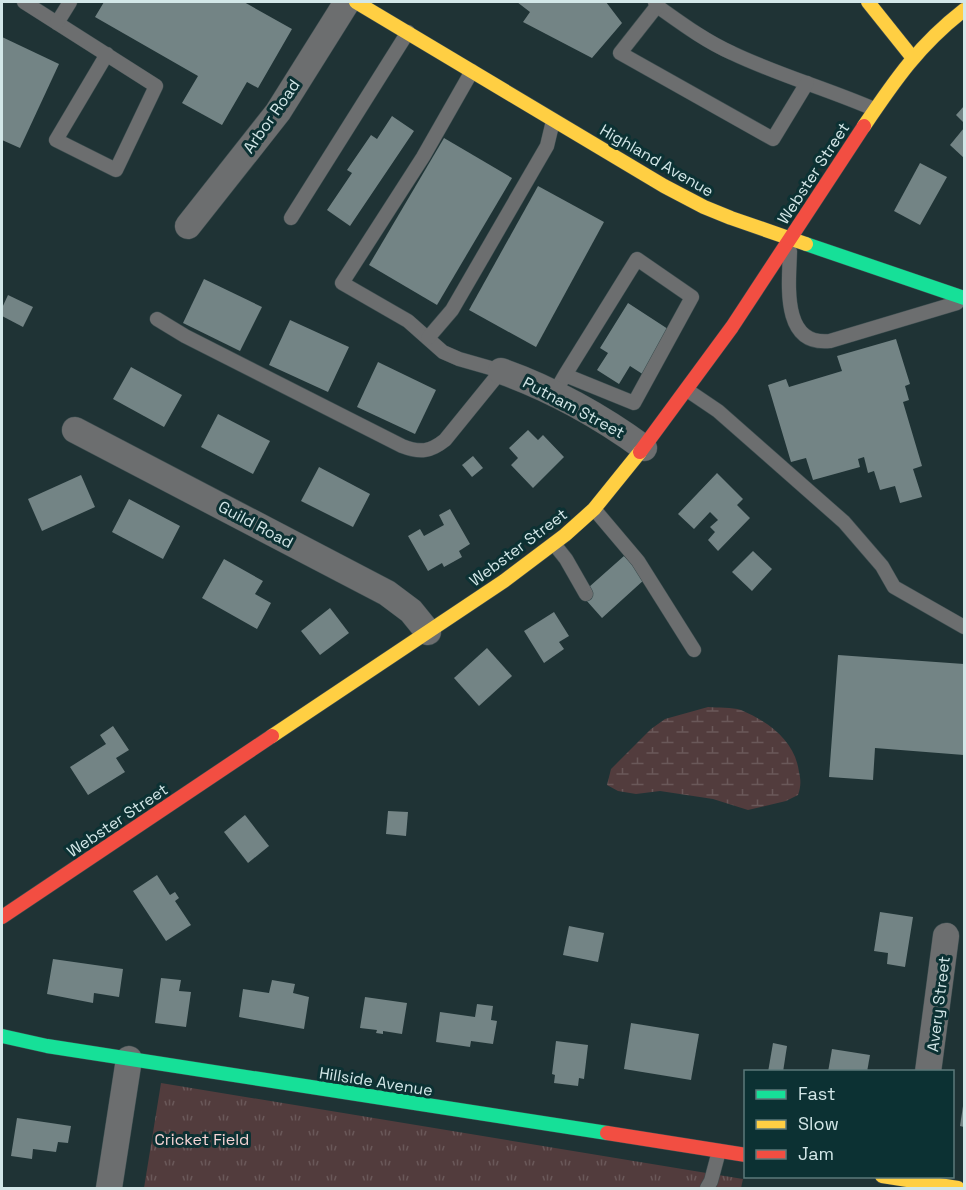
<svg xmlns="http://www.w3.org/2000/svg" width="966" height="1190" font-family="'Space Grotesk',sans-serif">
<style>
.wetland{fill:url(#wetland-marsh)}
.park{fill:url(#park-tufts)}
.building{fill:#738485}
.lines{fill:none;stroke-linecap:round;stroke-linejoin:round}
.lane-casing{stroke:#3d4e50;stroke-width:15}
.street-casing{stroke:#3d4e50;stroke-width:27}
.fast-casing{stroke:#3d4e50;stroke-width:15}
.slow-casing{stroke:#3d4e50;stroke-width:15}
.jam-casing{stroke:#3d4e50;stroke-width:15}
.lane{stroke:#6c6e6f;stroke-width:14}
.street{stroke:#6c6e6f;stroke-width:26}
.fast{stroke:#16e098;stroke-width:14}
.slow{stroke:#ffcf43;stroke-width:14}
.jam{stroke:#f24e42;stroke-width:14}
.labels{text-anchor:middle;stroke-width:6;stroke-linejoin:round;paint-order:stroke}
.street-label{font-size:16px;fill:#d3e7e8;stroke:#0c3133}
.park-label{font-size:16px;fill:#f8d5d6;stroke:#0c3133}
</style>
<defs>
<pattern id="wetland-marsh" width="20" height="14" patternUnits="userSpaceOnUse" patternTransform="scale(1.5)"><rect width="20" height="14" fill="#523c3d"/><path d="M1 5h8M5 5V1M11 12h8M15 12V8" fill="none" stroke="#6a5859"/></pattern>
<pattern id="park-tufts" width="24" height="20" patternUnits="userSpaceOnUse" patternTransform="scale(1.5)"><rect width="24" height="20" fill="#523c3d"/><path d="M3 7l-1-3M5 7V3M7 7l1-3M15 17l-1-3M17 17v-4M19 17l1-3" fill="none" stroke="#6a5859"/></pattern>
</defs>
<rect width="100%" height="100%" fill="#1f3335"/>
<path class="wetland" d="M708 707C718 708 732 707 741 710 769 722 795 741 799 772 801 780 801 787 798 795L786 801 748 810 713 799 660 791 636 794 618 791 607 785 611 769 651 729 665 719Z"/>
<polygon class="park" points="161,1083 743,1179 741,1188 144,1188"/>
<g class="building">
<polygon points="104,2 244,2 292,29 258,88 247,82 222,125 182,103 198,76 95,17"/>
<polygon points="517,2 606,2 622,23 592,58 523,22 530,12"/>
<polygon points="2,37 59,64 20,148 2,140"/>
<polygon points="964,106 964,123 956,115"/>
<polygon points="392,116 414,131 350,226 327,210 352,173 347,170 371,135 377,139"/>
<polygon points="964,128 964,158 950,145"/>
<polygon points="444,138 512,178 437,305 369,265"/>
<polygon points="920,163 947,177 920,225 894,211"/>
<polygon points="538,186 604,222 536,347 469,310"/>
<polygon points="204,279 262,307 240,351 183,323"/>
<polygon points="8,295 33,307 23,327 2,316 2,308"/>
<polygon points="628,303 671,331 644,375 630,366 619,384 597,370 608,353 600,348"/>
<polygon points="290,320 349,347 328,392 269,365"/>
<polygon points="896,339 910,384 905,386 909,400 903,402 922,466 913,469 922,497 900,503 895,486 880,490 874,471 868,473 864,457 858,459 860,467 813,480 806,458 791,462 768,385 786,379 789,387 842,371 837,356"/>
<polygon points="378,362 436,390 415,434 357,407"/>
<polygon points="131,367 182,395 164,427 113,399"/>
<polygon points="218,414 270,441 253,474 201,447"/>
<polygon points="528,430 538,440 543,435 564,457 533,488 511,465 518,458 509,448"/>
<polygon points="473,456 483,468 472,477 462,465"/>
<polygon points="319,467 370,494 353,527 301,501"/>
<polygon points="717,473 743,499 737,505 750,518 718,551 708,540 715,532 710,527 718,520 710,512 694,529 678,514"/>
<polygon points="81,475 95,507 42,531 28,499"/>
<polygon points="129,499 180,526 163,559 112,532"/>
<polygon points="450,509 470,544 459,551 462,557 444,567 442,563 428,571 408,536 420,529 424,536 444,525 439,515"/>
<polygon points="753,551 772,569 752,591 732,572"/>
<polygon points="624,556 645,579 602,618 586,600 593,593 589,587"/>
<polygon points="224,559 263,581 255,594 271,603 257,629 202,598"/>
<polygon points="330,608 349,633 320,655 301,631"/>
<polygon points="554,612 569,636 559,642 564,649 544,663 524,631"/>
<polygon points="487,648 512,676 479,706 454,678"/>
<polygon points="838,655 964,664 964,755 875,748 873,780 829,777"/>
<polygon points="113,726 129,750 116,758 125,772 88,795 70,767 106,744 100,735"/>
<polygon points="388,811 408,812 406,836 386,834"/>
<polygon points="245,815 269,846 248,863 224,832"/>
<polygon points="157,875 170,895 175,892 179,898 175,901 191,925 166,941 133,891"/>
<polygon points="880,912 913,917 905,967 887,964 888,953 874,951"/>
<polygon points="569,926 604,933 598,962 563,955"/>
<polygon points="53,959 123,969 119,997 94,993 93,1003 47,994"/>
<polygon points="161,978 181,980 179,991 191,992 186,1027 155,1023"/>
<polygon points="272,980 295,984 293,993 309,997 304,1029 239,1017 243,989 269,993"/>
<polygon points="365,997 407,1003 402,1034 383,1031 383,1034 376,1033 377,1030 360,1028"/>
<polygon points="477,1004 493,1006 491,1020 497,1021 493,1044 471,1041 470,1047 436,1042 440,1012 475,1017"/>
<polygon points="631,1023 699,1034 691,1080 624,1069"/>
<polygon points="556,1041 588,1045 584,1079 579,1078 578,1086 554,1083 555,1075 552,1074"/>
<polygon points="773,1043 787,1046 783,1072 768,1072"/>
<polygon points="832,1049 870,1055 867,1072 828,1072"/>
<polygon points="963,1106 964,1106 964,1127 960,1126"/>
<polygon points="17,1118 71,1126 68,1143 58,1142 56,1152 33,1149 32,1159 11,1156"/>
</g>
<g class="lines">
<defs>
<g id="lane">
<polyline points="24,2 156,86 116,170 56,140 107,54"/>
<path d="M655 2 657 6C681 23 705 41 732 53 778 75 828 89 874 109"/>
<polyline points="657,6 620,53 773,139 807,83"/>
<polyline points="57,23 70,2"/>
<polyline points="291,218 408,32"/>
<path d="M790 251C789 284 781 346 830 341L957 303"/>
<path d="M157 319 185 336 402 446C420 453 430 452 445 440L501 371 459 359 443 352 408 321 342 283 423 157 472 71"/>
<polyline points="428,338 452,310 547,146 553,121"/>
<polyline points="687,390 718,411 844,522 882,566 894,587 964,627"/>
<polyline points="554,394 565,375 637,259 692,297 634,403 565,375"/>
<polyline points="594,509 638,561 694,650"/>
<polyline points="554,544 566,559 586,594"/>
<polyline points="707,1188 711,1181 719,1151"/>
</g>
<g id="street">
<polyline points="188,226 278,112 347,2"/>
<path d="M501 371C550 388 602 417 644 448"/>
<polyline points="75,430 387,593 411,611 428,632"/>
<polyline points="928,1072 946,936"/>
<polyline points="109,1188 129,1059"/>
</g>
<g id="fast">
<polyline points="806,244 964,298"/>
<polyline points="2,1036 47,1046 607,1133"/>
</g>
<g id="slow">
<polyline points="356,2 664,186 704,207 731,218 806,244"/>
<polyline points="868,2 912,57"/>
<path d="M864 126C895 80 919 45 964 10"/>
<polyline points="272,736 504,581 565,535 594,509 640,452"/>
<polyline points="882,1176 958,1188"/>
</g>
<g id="jam">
<polyline points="640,452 732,327 864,126"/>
<polyline points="2,917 272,736"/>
<polyline points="607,1133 746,1155"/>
</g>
</defs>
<use href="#lane" class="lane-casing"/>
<use href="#street" class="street-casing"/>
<use href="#fast" class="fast-casing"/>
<use href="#slow" class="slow-casing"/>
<use href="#jam" class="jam-casing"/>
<use href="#lane" class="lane"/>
<use href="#street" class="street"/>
<use href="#fast" class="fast"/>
<use href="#slow" class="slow"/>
<use href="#jam" class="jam"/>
</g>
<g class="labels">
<g class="street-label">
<text transform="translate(271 116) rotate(-55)" y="6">Arbor Road</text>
<text transform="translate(657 160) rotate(30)" y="6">Highland Avenue</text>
<text transform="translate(813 173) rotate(-57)" y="6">Webster Street</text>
<text transform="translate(574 407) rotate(28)" y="6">Putnam Street</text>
<text transform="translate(256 524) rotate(28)" y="6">Guild Road</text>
<text transform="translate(518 547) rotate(-37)" y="6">Webster Street</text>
<text transform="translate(117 820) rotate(-34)" y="6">Webster Street</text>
<text transform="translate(938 1004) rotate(-83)" y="6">Avery Street</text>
<text transform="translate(376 1081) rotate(9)" y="6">Hillside Avenue</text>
</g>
<g class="park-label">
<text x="202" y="1145">Cricket Field</text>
</g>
</g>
<rect width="966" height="1190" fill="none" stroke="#d3e7e8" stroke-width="6"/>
<rect x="744" y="1070" width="210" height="108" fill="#0c3133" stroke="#5c7a7b" stroke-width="1.5"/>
<rect x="756" y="1090" width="30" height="9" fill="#16e098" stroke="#5c7a7b" stroke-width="1.5"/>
<text x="798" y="1100" font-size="18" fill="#d3e7e8">Fast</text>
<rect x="756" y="1120" width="30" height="9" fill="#ffcf43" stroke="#5c7a7b" stroke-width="1.5"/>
<text x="798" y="1130" font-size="18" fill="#d3e7e8">Slow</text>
<rect x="756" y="1150" width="30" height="9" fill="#f24e42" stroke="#5c7a7b" stroke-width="1.5"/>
<text x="798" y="1160" font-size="18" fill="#d3e7e8">Jam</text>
</svg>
